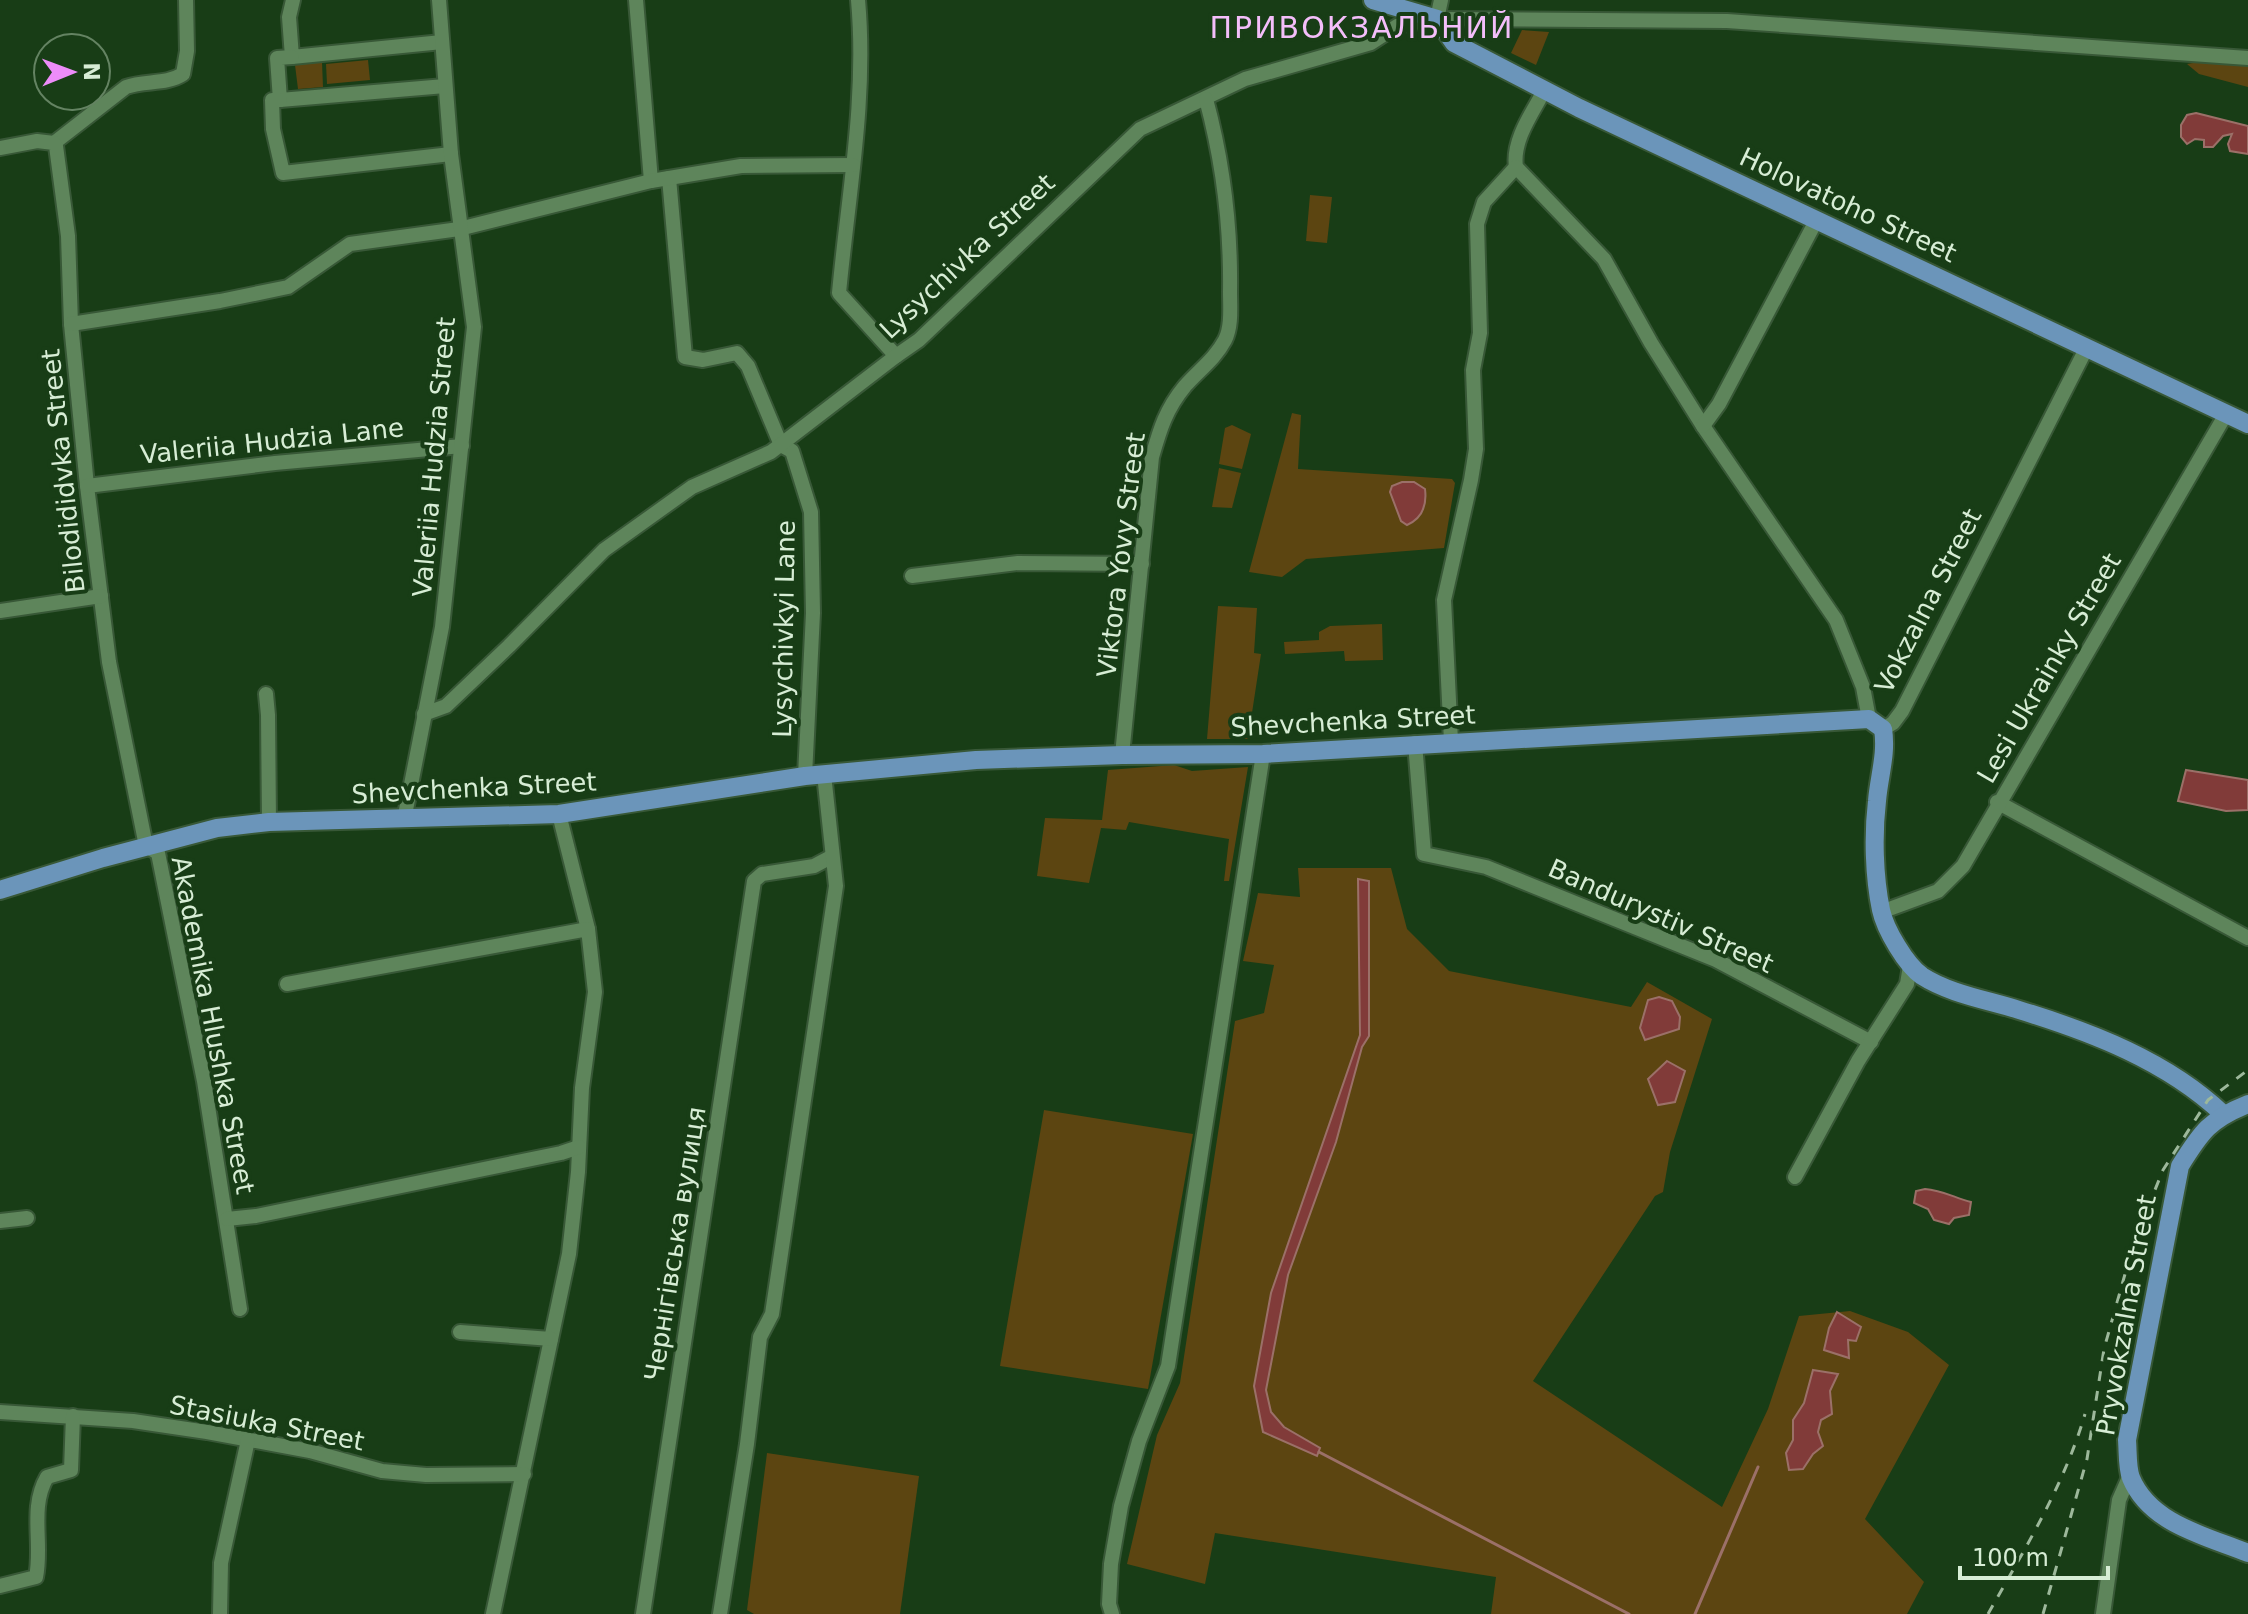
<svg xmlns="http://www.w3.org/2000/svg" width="2248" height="1614" font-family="'DejaVu Sans',sans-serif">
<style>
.green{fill:#5c4511}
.water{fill:#813b39;stroke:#9b7068;stroke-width:2}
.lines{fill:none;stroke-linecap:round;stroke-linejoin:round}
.stream{stroke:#9b7068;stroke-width:3}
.minor-casing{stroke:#385837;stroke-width:18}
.major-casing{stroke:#385837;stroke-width:22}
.minor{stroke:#5e855b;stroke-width:14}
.major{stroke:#6b95ba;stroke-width:18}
.rail{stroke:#9db89b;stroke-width:3;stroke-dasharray:10 10;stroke-linecap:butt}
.labels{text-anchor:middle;stroke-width:8;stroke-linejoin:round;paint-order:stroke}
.street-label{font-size:26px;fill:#d7edd5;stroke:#183d16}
.quarter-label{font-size:30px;letter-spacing:2px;fill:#f4befa;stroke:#183d16}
</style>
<rect width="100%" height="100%" fill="#183d16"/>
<g class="green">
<polygon points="1522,30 1549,32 1536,65 1511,53"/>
<polygon points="368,60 370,80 327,84 326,64"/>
<polygon points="2205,61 2248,63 2248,87 2199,74 2187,64"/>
<polygon points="322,62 323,87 298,89 295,65"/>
<polygon points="1310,195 1332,197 1327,243 1306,241"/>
<polygon points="1292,413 1301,415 1298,469 1452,479 1455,483 1444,548 1306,559 1282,577 1249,572"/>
<polygon points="1232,425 1251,434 1242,469 1219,464 1225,428"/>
<polygon points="1219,468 1241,473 1232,508 1212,507"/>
<polygon points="1218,606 1257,608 1254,653 1261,654 1248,739 1207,739"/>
<polygon points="1382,624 1383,660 1345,661 1344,651 1285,654 1284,642 1319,640 1319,632 1330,626"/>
<polygon points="1174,765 1192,771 1248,767 1229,881 1224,881 1229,839 1129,822 1126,830 1101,828 1089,883 1037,876 1045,818 1102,820 1108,770"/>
<polygon points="1298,868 1391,868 1407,929 1449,971 1631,1007 1647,982 1712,1019 1670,1152 1663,1192 1655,1196 1533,1381 1722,1507 1768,1409 1799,1316 1850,1311 1908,1332 1949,1365 1865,1519 1924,1582 1907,1614 1491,1614 1496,1577 1215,1533 1205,1584 1127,1564 1157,1435 1180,1383 1235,1021 1264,1013 1274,965 1243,961 1258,893 1300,897"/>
<polygon points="1044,1110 1193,1134 1148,1389 1000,1366"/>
<polygon points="767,1453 919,1476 900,1614 754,1614 747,1610"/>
</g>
<g class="water">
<polygon points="2196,113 2248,126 2248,154 2230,151 2228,144 2232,134 2223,136 2213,147 2204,147 2204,140 2195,139 2187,144 2181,137 2181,125 2187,115"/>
<path d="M1402 482H1414L1425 489C1427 505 1423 518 1407 525L1401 521 1390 492 1392 486Z"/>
<polygon points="2186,770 2248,780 2248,810 2226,811 2178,801"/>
<polygon points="1358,879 1369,881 1369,1036 1362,1047 1336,1142 1288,1275 1266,1390 1271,1412 1284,1427 1320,1448 1317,1456 1263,1432 1254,1386 1271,1293 1360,1035"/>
<polygon points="1659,997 1672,1001 1680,1017 1679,1029 1645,1040 1640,1028 1648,1000"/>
<polygon points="1667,1061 1685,1071 1675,1102 1658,1105 1648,1079"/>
<path d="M1925 1189C1942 1190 1955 1198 1971 1202L1969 1215 1954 1218 1949 1224 1934 1220 1928 1209 1914 1203 1916 1191Z"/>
<polygon points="1837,1312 1861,1327 1856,1341 1848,1340 1849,1358 1824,1350 1829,1328"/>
<polygon points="1813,1370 1838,1374 1830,1391 1832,1414 1821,1420 1818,1432 1823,1446 1813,1454 1803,1469 1789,1470 1786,1453 1793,1440 1793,1420 1804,1403"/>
</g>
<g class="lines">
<g class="stream">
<polyline points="1319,1452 1629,1614"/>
<polyline points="1695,1614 1758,1467"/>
</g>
<defs>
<g id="minor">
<polyline points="293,0 289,17 292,57 442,42"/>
<polyline points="636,0 651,181"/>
<path d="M858 0C867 98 848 196 839 293L896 356"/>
<polyline points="1437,19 1441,0"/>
<polyline points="292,57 277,58 280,100 445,86"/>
<path d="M1545 89C1533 112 1512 140 1516 167L1604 259 1651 343 1703 426 1836 620 1863 687 1869 719"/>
<polyline points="280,100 272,100 273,129 283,173 451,154"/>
<path d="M54 143 126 87C145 80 166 85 183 74L187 51 186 0"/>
<polyline points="0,148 37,141 54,143 56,146 68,236 71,324 87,486 109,662 146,846 158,853 204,1081 240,1309"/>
<polyline points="669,178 685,357 703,360 737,353 748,366 781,445 792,451 811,512 813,613 805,776"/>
<polyline points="71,324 220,301 288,287 350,244 459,229 651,181 741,166 853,165"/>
<polyline points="1703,426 1719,404 1816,221"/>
<polyline points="87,486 275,463 462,446"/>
<polyline points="912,576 1018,563 1142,564"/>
<polyline points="0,611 101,596"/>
<polyline points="266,694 268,715 269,822"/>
<polyline points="424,714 446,706 509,646 604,550 692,487 771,452 896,356 919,340 1140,129 1245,79 1371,43 1397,26 1437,19 1727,21 2248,58"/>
<polyline points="1883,729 1893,723 1902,711 2087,347"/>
<polyline points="1451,741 1444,600 1471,480 1476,449 1473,370 1480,333 1477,224 1484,202 1516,167"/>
<polyline points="1415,743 1424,854 1486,867 1716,960 1871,1042"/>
<path d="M1122 755 1152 457C1160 429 1166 409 1185 386 1199 370 1215 359 1225 340 1232 326 1230 307 1230 292 1231 226 1223 162 1206 99"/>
<polyline points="1997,802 2248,938"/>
<polyline points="559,814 588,929"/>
<polyline points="404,820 442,627 474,327 451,154 439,0"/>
<polyline points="1881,912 1938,891 1963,866 2226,414"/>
<polyline points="287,984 588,929 595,992 582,1088 578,1172 569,1254 493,1614"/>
<polyline points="1795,1177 1858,1061 1907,984 1910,966"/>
<polyline points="227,1219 256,1216 561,1153 579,1147"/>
<polyline points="0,1221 27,1218"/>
<polyline points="460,1332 551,1339"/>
<polyline points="0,1412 133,1421 207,1432 310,1451 382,1471 426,1475 524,1474"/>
<path d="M0 1586 36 1577C43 1544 29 1508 47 1477L71 1470 73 1416"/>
<polyline points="220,1614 221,1563 248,1440"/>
<polyline points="643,1614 754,881 762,874 814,866 831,857"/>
<polyline points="720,1614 747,1444 760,1337 772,1314 836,886 824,774"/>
<polyline points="1112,1614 1109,1604 1111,1564 1121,1506 1139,1441 1168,1366 1263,754"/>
<polyline points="2103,1614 2119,1500 2130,1475"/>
</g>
<g id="major">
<polyline points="1373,0 1437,19 1454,43 1579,108 2248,424"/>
<path d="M0 890 103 858 217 828 269 822 559 814 805 776 976 760 1122 755 1263 754 1869 719 1883 729C1887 754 1879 776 1877 801 1873 835 1874 876 1881 910 1885 929 1906 965 1922 976 1950 994 1988 1000 2019 1010 2091 1032 2167 1061 2223 1114"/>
<path d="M2248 1104C2210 1119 2201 1132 2180 1166L2127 1440C2128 1452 2127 1467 2131 1478 2150 1524 2206 1536 2248 1553"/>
</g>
</defs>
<use href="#minor" class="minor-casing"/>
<use href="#major" class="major-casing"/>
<use href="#minor" class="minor"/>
<use href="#major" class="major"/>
<g class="rail">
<path d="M1988 1614C2024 1550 2064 1486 2085 1414"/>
<polyline points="2043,1614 2087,1459 2104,1349 2134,1242 2163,1170 2208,1100 2248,1070"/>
</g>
</g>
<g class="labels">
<g class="street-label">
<text transform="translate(1848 205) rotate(25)" y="9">Holovatoho Street</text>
<text transform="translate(967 256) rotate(-43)" y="9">Lysychivka Street</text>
<text transform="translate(272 441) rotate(-6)" y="9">Valeriia Hudzia Lane</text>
<text transform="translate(434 457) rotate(-85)" y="9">Valeriia Hudzia Street</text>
<text transform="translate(63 471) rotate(-96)" y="9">Bilodididvka Street</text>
<text transform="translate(1121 555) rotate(-83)" y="9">Viktora Yovy Street</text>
<text transform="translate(1928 601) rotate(-63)" y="9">Vokzalna Street</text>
<text transform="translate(784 629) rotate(-89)" y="9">Lysychivkyi Lane</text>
<text transform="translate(2049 668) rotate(-60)" y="9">Lesi Ukrainky Street</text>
<text transform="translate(1353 721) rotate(-3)" y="9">Shevchenka Street</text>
<text transform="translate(474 788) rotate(-3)" y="9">Shevchenka Street</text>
<text transform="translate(1661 916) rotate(24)" y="9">Bandurystiv Street</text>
<text transform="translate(213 1025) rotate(79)" y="9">Akademika Hlushka Street</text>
<text transform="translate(675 1244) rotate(-81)" y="9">Чернігівська вулиця</text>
<text transform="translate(2126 1315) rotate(-80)" y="9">Pryvokzalna Street</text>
<text transform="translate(267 1423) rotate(11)" y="9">Stasiuka Street</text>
</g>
<g class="quarter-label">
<text x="1362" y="38">ПРИВОКЗАЛЬНИЙ</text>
</g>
</g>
<g transform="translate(72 72) rotate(89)"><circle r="38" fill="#183d16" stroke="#648362" stroke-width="2"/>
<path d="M0-6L14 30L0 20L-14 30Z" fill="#ed8cf9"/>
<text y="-12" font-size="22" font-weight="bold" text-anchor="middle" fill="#d7edd5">N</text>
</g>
<path d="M1960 1566v12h148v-12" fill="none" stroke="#d7edd5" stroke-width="4"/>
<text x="1972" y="1566" font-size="24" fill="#d7edd5" stroke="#183d16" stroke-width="6" paint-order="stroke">100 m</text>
</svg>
